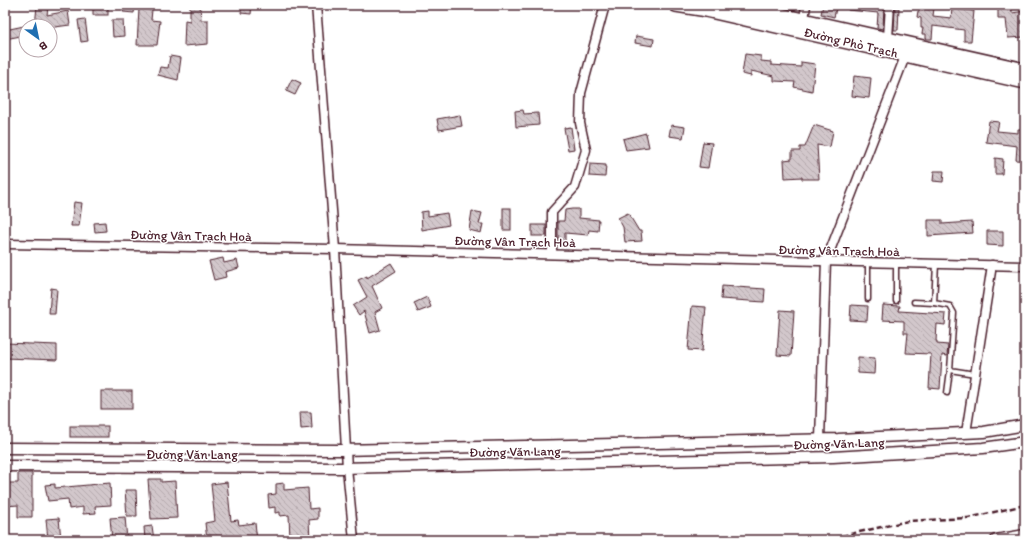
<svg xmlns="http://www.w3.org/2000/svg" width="1030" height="545" font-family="Itim,sans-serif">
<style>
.building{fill:url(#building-back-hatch);stroke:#4a1f2b}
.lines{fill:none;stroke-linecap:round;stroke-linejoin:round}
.service-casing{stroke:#4a1f2b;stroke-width:7}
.minor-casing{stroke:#4a1f2b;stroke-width:11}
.tertiary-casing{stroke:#4a1f2b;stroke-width:13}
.trunk-casing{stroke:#4a1f2b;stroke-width:16}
.service{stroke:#fff;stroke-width:4}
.minor{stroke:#fff;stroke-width:8}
.tertiary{stroke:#fff;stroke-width:10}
.trunk{stroke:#fff;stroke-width:13}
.rail{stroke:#4a1f2b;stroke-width:2.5;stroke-dasharray:6 3;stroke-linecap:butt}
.labels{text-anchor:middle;stroke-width:3;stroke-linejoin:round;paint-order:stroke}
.street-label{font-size:13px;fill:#4a1f2b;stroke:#fff}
</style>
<defs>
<pattern id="building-back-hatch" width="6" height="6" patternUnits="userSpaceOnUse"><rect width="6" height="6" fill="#d2c7cb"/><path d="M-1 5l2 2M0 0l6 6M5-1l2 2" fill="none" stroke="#b6aaae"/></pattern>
</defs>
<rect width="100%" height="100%" fill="#fff"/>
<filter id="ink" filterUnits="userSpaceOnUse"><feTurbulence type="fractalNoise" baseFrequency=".025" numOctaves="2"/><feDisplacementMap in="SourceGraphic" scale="8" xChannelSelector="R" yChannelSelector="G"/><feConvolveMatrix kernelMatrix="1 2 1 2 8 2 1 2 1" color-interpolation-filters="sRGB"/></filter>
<g filter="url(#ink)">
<g class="building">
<rect x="93" y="5" width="15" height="10"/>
<polygon points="124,5 135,5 134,13 123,12"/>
<polygon points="200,5 201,20 208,20 208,44 184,46 185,20 190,21 190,6"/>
<polygon points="242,5 252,5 251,14 241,13"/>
<polygon points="823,5 837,5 834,17 821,14"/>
<polygon points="848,5 884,5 883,29 877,28 878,13 848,10"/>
<polygon points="37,6 48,7 47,15 68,11 70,25 55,27 35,26"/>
<polygon points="924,7 934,8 933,16 951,18 952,9 974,11 971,41 964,41 964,30 933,26 932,39 926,39 926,34 922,34 923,28 921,28 921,18 917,17 918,11 923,11"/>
<polygon points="895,8 899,8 898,30 894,30"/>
<polygon points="139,9 152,10 151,20 160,21 157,45 137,45"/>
<polygon points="998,9 1012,9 1012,13 1025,11 1025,37 1008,38 1006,19 998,19"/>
<polygon points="85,19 88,41 81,42 78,20"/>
<polygon points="112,20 123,20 124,36 113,37"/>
<polygon points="24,26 26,35 5,39 5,30"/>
<polygon points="636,36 654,39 653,46 635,43"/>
<polygon points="745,54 761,56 761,61 771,62 771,65 801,67 801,62 815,64 812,91 794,87 795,82 774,81 774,76 751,71 751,76 742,74"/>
<polygon points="170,56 181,58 178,80 158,75 160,67 168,68"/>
<polygon points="854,76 871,78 869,98 852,96"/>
<polygon points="292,79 301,83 295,95 286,91"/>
<polygon points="523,110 524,114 538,113 539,125 516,127 515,111"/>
<polygon points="460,115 462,126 439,130 437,119"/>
<polygon points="989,121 999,122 997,131 1018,133 1018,129 1025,129 1025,161 1016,160 1017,146 986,142"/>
<polygon points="671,125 685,127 683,138 669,136"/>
<polygon points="814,125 833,131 830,147 817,145 819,179 802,179 802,177 785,178 784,160 792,159 792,151 800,151 800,147 805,147"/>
<polygon points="571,127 574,149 568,150 564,128"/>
<polygon points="646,133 649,147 626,150 623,139"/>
<polygon points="703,142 712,143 708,168 699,167"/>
<polygon points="995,158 1003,159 1002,174 995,174"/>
<polygon points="590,164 606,165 605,177 589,176"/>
<polygon points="934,171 944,171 943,182 933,181"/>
<polygon points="74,202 82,203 79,226 71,226"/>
<rect x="503" y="208" width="8" height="22"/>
<polygon points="572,209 579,209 579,218 599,220 598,231 589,230 588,235 565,233 565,242 558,242 558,221 564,221 565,210"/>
<polygon points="428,211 428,216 447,213 449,225 422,230 421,212"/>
<polygon points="472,211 482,213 479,224 483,224 481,233 469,230"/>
<polygon points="628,213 639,231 641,231 642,241 625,242 623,227 618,218"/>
<polygon points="928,220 942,220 942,224 972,222 973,233 928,236"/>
<polygon points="105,222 106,231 95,232 94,223"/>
<rect x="532" y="225" width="14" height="11"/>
<polygon points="987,231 1003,231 1003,246 987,245"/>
<polygon points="223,258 224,263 237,260 239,268 225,272 226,277 214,280 209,261"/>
<polygon points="391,263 396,271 372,286 382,308 375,312 380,330 370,333 364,311 359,315 353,306 367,297 358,280 367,276 367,278"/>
<polygon points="722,286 765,289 764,302 721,299"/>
<polygon points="51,288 57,289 55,314 49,314"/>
<polygon points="427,297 431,307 418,312 414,303"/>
<polygon points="851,305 868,306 867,321 850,320"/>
<polygon points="883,305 900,306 899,311 946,314 945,325 937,324 936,341 937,341 937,344 948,345 947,356 942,355 940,389 929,388 931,354 906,353 908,333 904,333 904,321 882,320"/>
<polygon points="692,306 706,307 702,351 688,350"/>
<polygon points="780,310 794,311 791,356 777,355"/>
<polygon points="5,343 57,345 57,360 5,358"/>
<polygon points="858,357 875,358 874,374 858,373"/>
<rect x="101" y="391" width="31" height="18"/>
<polygon points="300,412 311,412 312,428 301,429"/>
<rect x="70" y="426" width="38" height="11"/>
<polygon points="18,473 32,473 32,517 18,517 18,505 6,506 5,483 18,483"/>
<polygon points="148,479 161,479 161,482 175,481 177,518 151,519"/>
<polygon points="227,482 231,521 238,520 239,525 255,523 257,540 207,540 205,523 215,521 211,484"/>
<polygon points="110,483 111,505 95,506 96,513 83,514 83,507 69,509 68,499 48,501 45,485 55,484 55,488"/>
<polygon points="284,483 284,490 308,488 309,509 318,508 318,519 309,520 310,540 290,540 289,515 280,516 280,512 275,513 275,507 269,508 268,495 276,494 276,484"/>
<polygon points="125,490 136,490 137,516 127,516"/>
<polygon points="125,517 127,540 112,540 110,518"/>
<polygon points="59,518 61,540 48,540 46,519"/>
<polygon points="152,526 154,540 145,540 144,527"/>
</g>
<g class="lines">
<defs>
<g id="service">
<polyline points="868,262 868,299"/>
<polyline points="896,263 896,301"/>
<polyline points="936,264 934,303 950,306 954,313 950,370 975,374"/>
<polyline points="914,302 934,303"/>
<polyline points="947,393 950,370"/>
</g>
<g id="minor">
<polyline points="316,5 335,249 347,468 354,540"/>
<polyline points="804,20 806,5"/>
<polyline points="888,38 890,5"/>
<polyline points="5,244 335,249 1025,266"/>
<polyline points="552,254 552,212 575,187 586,150 580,123 581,93 605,5"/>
<polyline points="966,433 992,265"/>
<polyline points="820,439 826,261 906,54"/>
</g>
<g id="tertiary">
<polyline points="5,448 340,450 838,439 984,432 1025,425"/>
<polyline points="5,466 341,468 833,457 983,448 1025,442"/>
<polyline points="996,540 1025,535"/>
</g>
<g id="trunk">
<polyline points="676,5 701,9 1025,82"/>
<polyline points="736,5 1025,70"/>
</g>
</defs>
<use href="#service" class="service-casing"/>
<use href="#minor" class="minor-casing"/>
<use href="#tertiary" class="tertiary-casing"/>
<use href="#trunk" class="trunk-casing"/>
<use href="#service" class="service"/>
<use href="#minor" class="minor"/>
<use href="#tertiary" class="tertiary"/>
<use href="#trunk" class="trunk"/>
<polyline class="rail" points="824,540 908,521 968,518 1025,505"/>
</g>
</g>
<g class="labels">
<g class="street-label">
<text transform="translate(851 42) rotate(13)" y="5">Đường Phò Trạch</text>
<text transform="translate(191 235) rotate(1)" y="5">Đường Vân Trạch Hoà</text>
<text transform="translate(515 241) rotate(1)" y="5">Đường Vân Trạch Hoà</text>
<text transform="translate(839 250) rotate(1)" y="5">Đường Vân Trạch Hoà</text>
<text transform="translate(839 443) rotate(-2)" y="5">Đường Văn Lang</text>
<text transform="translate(515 451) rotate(-1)" y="5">Đường Văn Lang</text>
<text x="192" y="459">Đường Văn Lang</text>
</g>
</g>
<rect width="1030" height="545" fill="none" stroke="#fff" stroke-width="20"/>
<rect x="10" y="10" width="1010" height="525" fill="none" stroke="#4a1f2b" stroke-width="1.5" filter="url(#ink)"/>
<g transform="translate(38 38) rotate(147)"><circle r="19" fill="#ffffff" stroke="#b7a5aa"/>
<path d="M0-3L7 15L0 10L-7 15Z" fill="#1f6fb2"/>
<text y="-6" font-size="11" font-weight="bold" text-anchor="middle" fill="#4a1f2b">B</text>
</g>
</svg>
